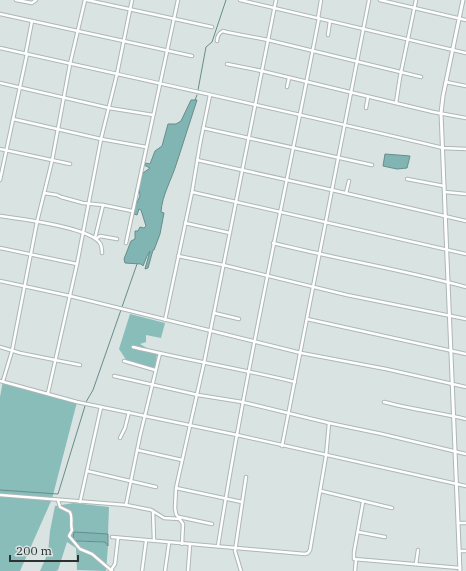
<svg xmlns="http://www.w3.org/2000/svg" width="466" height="571" font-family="'IBM Plex Serif',serif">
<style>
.forest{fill:#88bdba}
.water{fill:#80b5b3;stroke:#678d8c}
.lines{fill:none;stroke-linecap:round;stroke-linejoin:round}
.stream{stroke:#678d8c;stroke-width:1}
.minor-casing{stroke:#adb7b6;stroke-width:4.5}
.tertiary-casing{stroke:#adb7b6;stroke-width:5}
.minor{stroke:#fff;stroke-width:2.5}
.tertiary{stroke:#fff;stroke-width:3}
</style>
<rect width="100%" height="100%" fill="#d9e3e2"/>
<g class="forest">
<polygon points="130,314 165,323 161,338 146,335 146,342 140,344 157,354 155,368 127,361 119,349"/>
<polygon points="3,381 77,402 52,499 20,571 0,571 0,397"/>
<polygon points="74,503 109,507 108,534 75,533 82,542 105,542 108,546 106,571 77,570 76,548 67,542 58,570 56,571 40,571 48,553 50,531 55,506"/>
</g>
<g class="water">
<path d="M191 100H197C190 121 184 141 177 162 172 179 162 195 161 212L164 213 160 234 154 250H153L148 268 145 269 150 251 147 256 143 266 141 264 125 263 124 259 131 241 135 239V231H138L140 227 144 228 146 226 141 210 139 209 137 215 134 214 135 207 140 196 139 187 143 173 150 168 144 165 145 163 150 164 155 151 162 146 168 124H176L181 121Z"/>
<polygon points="385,154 410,156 407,168 397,169 383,166"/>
<polygon points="74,532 108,534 108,546 105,542 76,541 73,539"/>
</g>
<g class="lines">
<g class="stream">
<polyline points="198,90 206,47 212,42 226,0"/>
<polyline points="195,100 197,95"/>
<polyline points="86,402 93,390 137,264"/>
<polyline points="0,490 58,494 85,406"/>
</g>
<defs>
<g id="minor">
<polyline points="16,0 32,3 36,0"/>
<polyline points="87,0 212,27"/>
<polyline points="240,0 466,53"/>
<polyline points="380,0 466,20"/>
<polyline points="0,14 192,56"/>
<polyline points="318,18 321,0"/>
<polyline points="328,35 330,21"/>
<path d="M217 41C217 37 219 33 223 31L226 32 268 40 421 77"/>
<path d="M0 48C148 81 296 113 443 148L466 149"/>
<polyline points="227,64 262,71 433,112 466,118"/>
<polyline points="446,82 466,86"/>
<polyline points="0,83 109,108 153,115"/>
<polyline points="287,87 289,78"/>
<polyline points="396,103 400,77 416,0"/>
<polyline points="366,108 368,97"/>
<polyline points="13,119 101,139 146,147"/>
<polyline points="203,128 372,165"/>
<polyline points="0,149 70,164"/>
<polyline points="197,160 332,190 466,221"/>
<polyline points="407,179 444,186"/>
<polyline points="0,180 27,54 26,52 32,21"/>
<polyline points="192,192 466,254"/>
<polyline points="445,192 466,194"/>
<polyline points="44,193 57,195 61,197 83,203 103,205 132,211"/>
<polyline points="346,193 349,181"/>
<path d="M0 216C21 219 87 227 99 242 102 245 102 249 102 253"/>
<polyline points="185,223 230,233"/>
<polyline points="95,238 103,205"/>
<polyline points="96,239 100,236 117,239"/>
<polyline points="126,243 178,0"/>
<path d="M273 243C337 259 403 270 466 287"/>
<polyline points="0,248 77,264"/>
<polyline points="178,256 223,265 347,295 466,319"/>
<polyline points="0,281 70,296 301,353 386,369 466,387"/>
<polyline points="214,313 239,319"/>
<polyline points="307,319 466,354"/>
<polyline points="165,320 192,192 200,144 210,95"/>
<polyline points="0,347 20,353 80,365"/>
<path d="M133 347C187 360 241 369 295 382"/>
<polyline points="124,361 155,370"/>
<polyline points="114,376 198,395 242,402 329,423 382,434 466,454"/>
<polyline points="0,381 77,402 237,435 466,486"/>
<polyline points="3,381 12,351 37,222 52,161 70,64 85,0"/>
<polyline points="48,393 77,264 101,139 117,74 132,0"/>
<path d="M384 402C411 409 439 413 466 419"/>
<polyline points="120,438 125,428 129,412"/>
<polyline points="282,446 369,0"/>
<polyline points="137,450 182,460"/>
<polyline points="87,471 156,487"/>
<polyline points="176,488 242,502"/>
<polyline points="321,491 392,508"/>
<polyline points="0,495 126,505 151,510 164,518 180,519"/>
<path d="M58 500 60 507 70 512C73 518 70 524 72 530L69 536 80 549 92 554 112 571"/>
<polyline points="80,502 101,407"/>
<polyline points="363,502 354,552 354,559 460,568"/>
<polyline points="126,505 140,436 160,353"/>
<polyline points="153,511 154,541"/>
<polyline points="179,517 212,524"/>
<polyline points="458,523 466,523"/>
<polyline points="358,532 385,537"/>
<polyline points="112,537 305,554 308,553 310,550 326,456 329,423"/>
<polyline points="182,544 183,524 176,514 175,508 176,488 204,363 276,0"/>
<path d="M218 546C246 369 285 194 319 18"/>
<polyline points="459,551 466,551"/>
<polyline points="416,564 418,550"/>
<polyline points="111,570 115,564 118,538"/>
<polyline points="142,571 146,541"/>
<polyline points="165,571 169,543"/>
<polyline points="188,571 190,544"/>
<polyline points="241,571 235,551 246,477"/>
<polyline points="355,571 356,560"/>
</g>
<polyline id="tertiary" points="460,571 441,113 443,96 463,0"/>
</defs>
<use href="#minor" class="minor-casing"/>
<use href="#tertiary" class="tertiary-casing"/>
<use href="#minor" class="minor"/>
<use href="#tertiary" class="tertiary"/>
</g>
<path d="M10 555v6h68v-6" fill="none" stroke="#2d3130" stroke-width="2"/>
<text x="16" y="555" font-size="12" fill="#2d3130" stroke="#d9e3e2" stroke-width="3" paint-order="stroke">200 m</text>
</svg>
